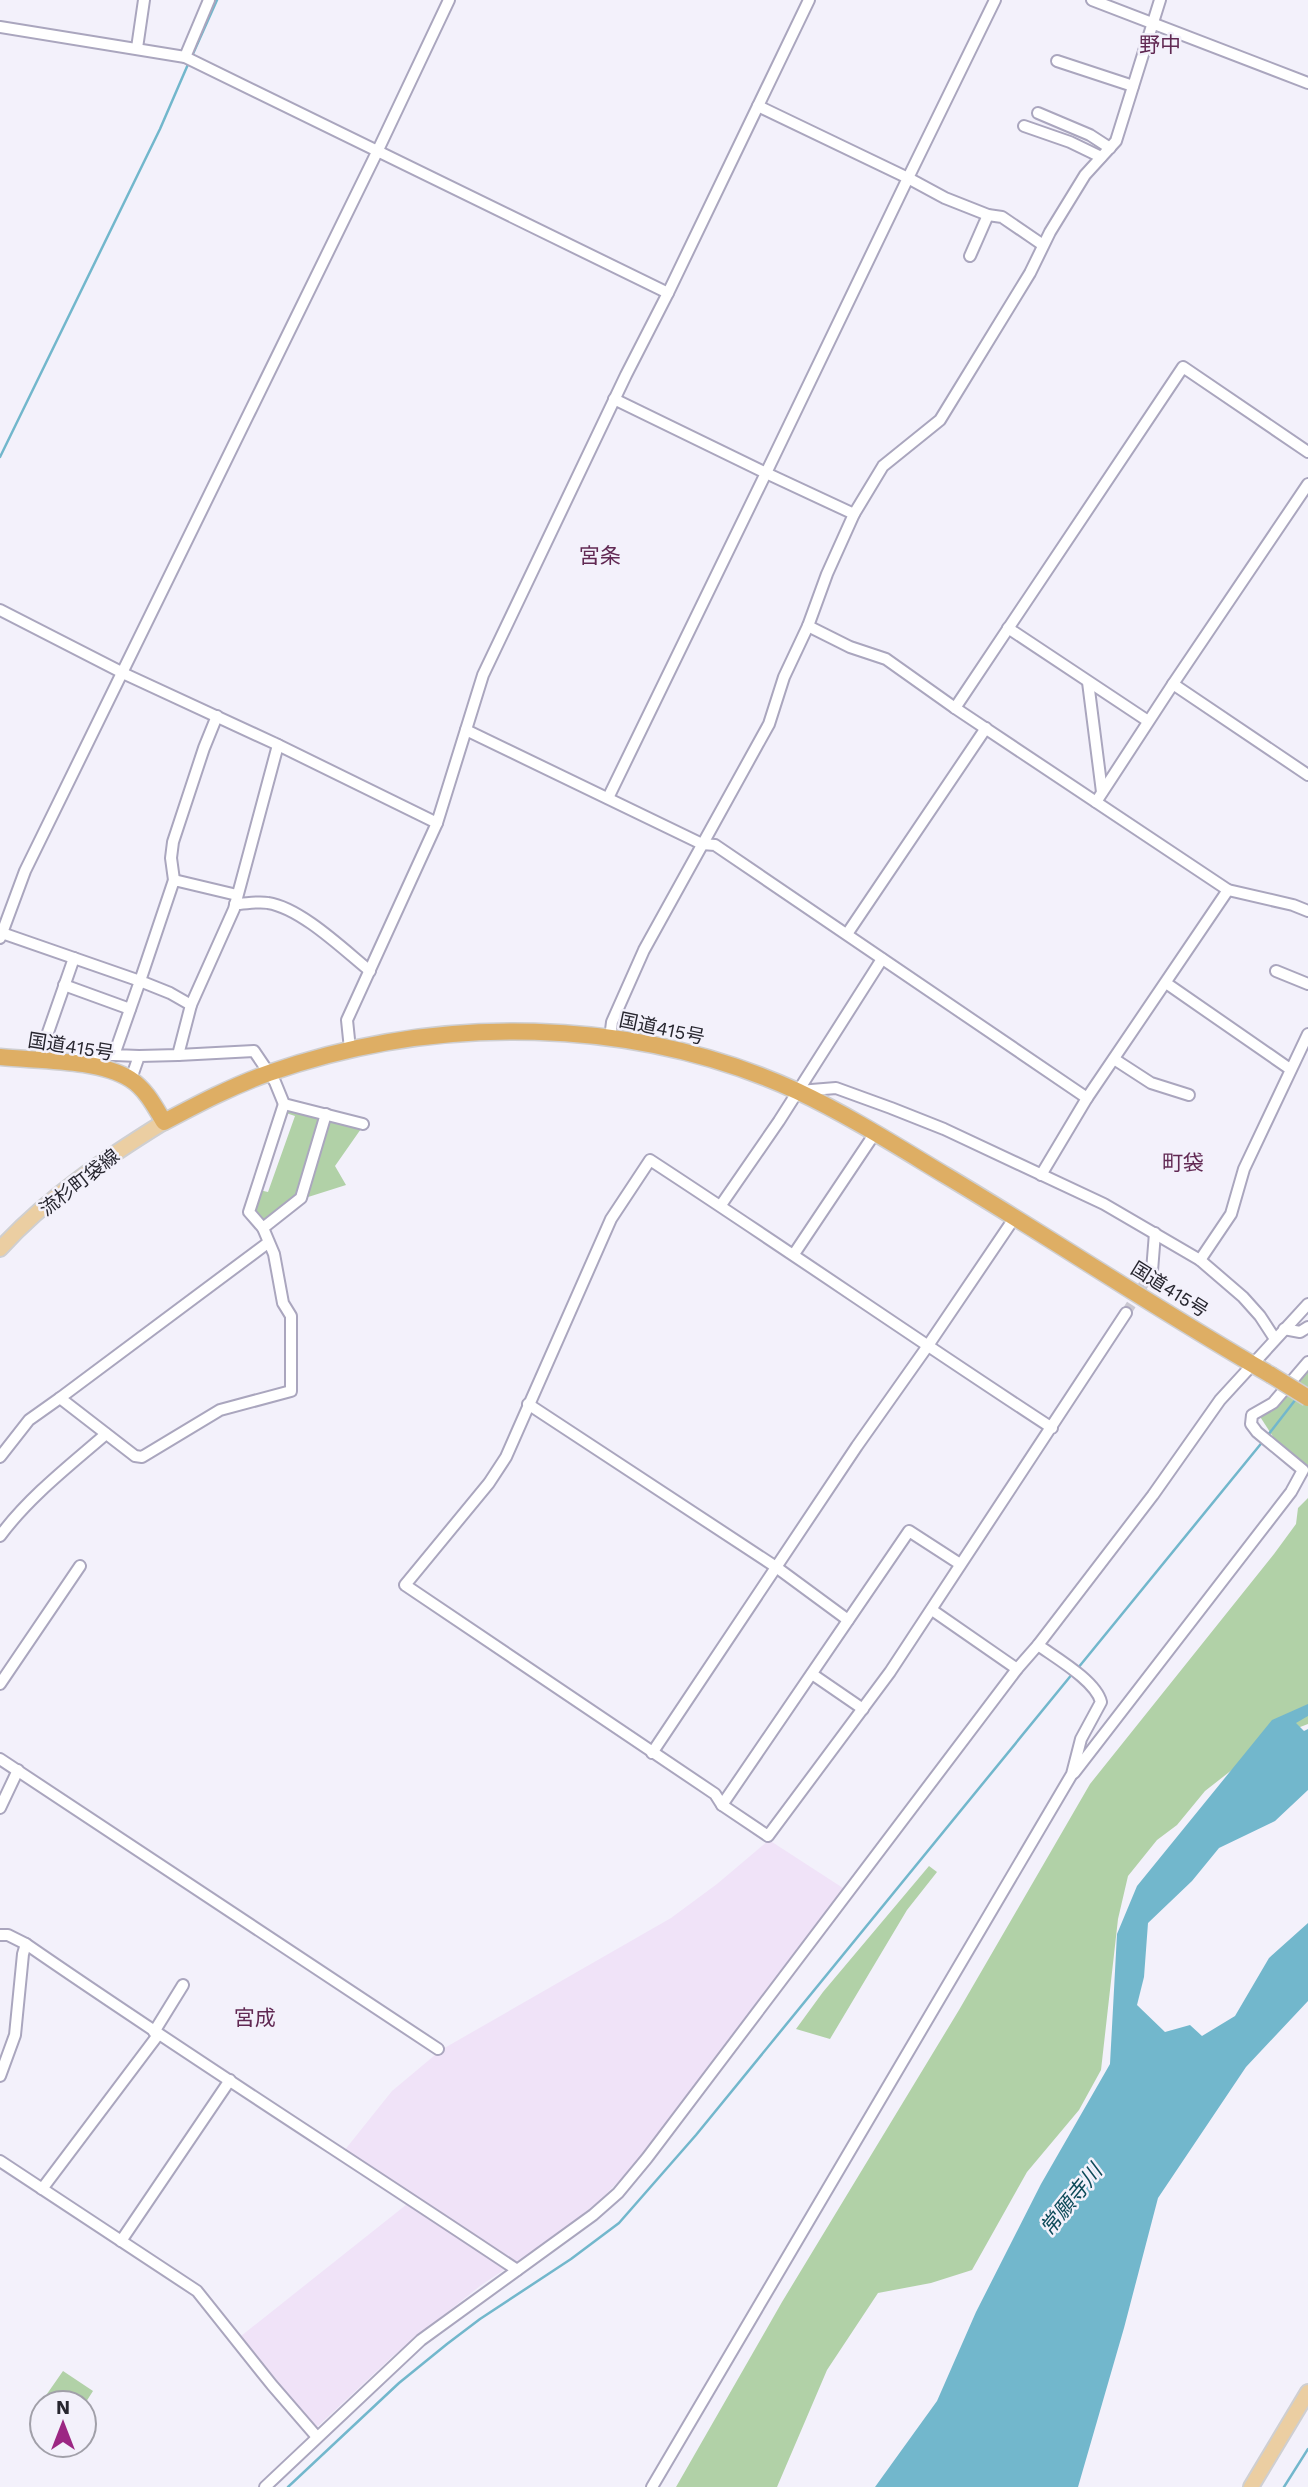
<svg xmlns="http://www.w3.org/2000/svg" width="1308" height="2487" font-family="'Work Sans','Noto Sans JP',sans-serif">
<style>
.industrial{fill:#f0e3f8}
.green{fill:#b1d1a7}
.water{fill:#72b7cc}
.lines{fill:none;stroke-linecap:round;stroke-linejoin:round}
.stream{stroke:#72b7cc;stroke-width:2.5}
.minor-tunnel{stroke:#cac8d2;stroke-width:10;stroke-dasharray:10 5;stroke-linecap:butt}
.minor-casing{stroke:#aaa6be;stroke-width:14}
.major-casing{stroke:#cfcfd1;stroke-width:18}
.highway-casing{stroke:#cfcfd1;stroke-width:19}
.minor{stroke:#fff;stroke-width:10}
.major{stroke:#ebcea2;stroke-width:14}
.highway{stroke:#deae64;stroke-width:16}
.highway-bridge-casing{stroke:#cfcfd1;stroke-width:19;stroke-linecap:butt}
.highway-bridge{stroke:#deae64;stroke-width:16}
.labels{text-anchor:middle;stroke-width:5;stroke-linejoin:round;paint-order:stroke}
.street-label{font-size:19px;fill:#27262f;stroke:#f3f1fb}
.neighbourhood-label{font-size:21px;fill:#612953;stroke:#f3f1fb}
.water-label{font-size:21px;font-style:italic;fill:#0d4a59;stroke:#f3f1fb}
</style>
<rect width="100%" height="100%" fill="#f3f1fb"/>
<polygon class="industrial" points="769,1840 843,1888 635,2165 601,2199 566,2228 480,2286 393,2356 316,2428 241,2336 416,2197 344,2151 392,2091 441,2050 671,1918 717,1884"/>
<g class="green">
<polygon points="289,1106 363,1126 335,1166 346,1185 305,1198 263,1222 252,1210 259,1190 268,1192 295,1116 286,1113"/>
<polygon points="1308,1367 1308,1469 1277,1443 1259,1415"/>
<polygon points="1308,1498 1308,1724 1274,1737 1205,1791 1177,1825 1157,1840 1128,1876 1118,1919 1101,2070 1079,2110 1027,2172 972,2270 931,2283 878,2293 827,2370 777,2487 676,2487 782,2302 959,2010 1090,1784 1274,1554 1296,1524 1298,1508"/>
<polygon points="929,1866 937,1872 907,1910 830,2039 796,2029 823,1992"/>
<polygon points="63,2371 93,2391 84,2405 84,2403 42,2403 42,2420 33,2414"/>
</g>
<polygon class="water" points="1308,1704 1308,1716 1296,1723 1304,1731 1308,1729 1308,1790 1275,1821 1219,1848 1192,1881 1148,1923 1144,1977 1137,2005 1165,2032 1190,2025 1202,2036 1235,2016 1269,1958 1308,1923 1308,2001 1246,2067 1158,2198 1124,2328 1078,2487 875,2487 937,2401 976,2312 1041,2184 1110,2064 1117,1934 1137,1886 1272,1720"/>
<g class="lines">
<g class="stream">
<polyline points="192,56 217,0"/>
<polyline points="0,457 160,129 189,62"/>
<polyline points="1268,1435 1296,1399"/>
<polyline points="1078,1668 1264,1440"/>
<polyline points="288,2487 399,2383 447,2344 480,2319 571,2259 619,2223 696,2135 1073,1673"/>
<polyline points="1284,2487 1308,2449"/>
</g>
<polyline class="minor-tunnel" points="1126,1313 1152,1271"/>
<defs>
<g id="minor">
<polyline points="995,0 908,178 945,198 988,215 1002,217 1043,245"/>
<polyline points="1092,0 1308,83"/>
<polyline points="0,27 185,57 668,293"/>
<polyline points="137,48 144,0"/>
<polyline points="185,57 209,0"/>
<polyline points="1057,61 1133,86"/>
<polyline points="758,106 908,178 766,473 854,514"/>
<polyline points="1038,113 1090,135 1110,148"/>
<polyline points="1024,126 1070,142 1101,157"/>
<polyline points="970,256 988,215"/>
<polyline points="0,610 127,675 274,743 437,823"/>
<polyline points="808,626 850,647 886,659 955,708 1228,890 1293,905 1308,911"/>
<polyline points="1008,628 1148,721"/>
<polyline points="1088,682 1102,792"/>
<polyline points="1173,684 1308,775"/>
<polyline points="955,708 1183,367 1308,452"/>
<polyline points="466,730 702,844 715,845 1087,1098"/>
<polyline points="608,798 766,473 614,399"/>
<polyline points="1096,802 1173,684 1308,484"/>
<polyline points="174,880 171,858 173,842 204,748 217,716"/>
<path d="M235 904C245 904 258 901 268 903 301 908 344 950 370 971"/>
<polyline points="2,933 25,871 378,150 449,0"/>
<polyline points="847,934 986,728"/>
<polyline points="0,938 2,933 140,981 114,1055 139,1056"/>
<polyline points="1276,971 1308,984"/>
<polyline points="1166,983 1290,1069"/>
<polyline points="64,985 130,1009"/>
<polyline points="191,1005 170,993 140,981 174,880 237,895"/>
<polyline points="610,1038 612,1022 644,950 769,724 784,677 808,626 827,574 854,514 883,466 940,420 1030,273 1050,232 1085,175 1116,141 1160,0"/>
<polyline points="350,1049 347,1020 437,823 483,675 626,375 668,293 809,0"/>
<polyline points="178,1055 254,1051 275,1082 284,1104 363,1124"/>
<polyline points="1114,1059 1151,1083 1189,1095"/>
<polyline points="38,1061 74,958"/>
<polyline points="77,1065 80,1055 114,1055"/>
<polyline points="131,1079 139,1056 178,1055 191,1005 234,909 278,745"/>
<polyline points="799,1091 836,1088 891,1108 944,1129 1104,1204 1200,1260 1243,1297 1260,1316 1275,1339"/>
<polyline points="284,1104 249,1212 263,1228 301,1198 326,1114"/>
<polyline points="1041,1175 1087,1098 1228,890"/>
<polyline points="721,1205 779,1121 882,959"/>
<polyline points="263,1228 274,1254 283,1303 291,1316 291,1391 220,1410 142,1457 135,1456 60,1398 269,1242"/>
<polyline points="794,1254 875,1133"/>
<polyline points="1200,1260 1231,1214 1244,1169 1308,1034"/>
<polyline points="1152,1271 1155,1233"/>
<polyline points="1284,1329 1300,1332 1308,1327"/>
<polyline points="528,1404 776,1567 848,1620"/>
<path d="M1052 1428C917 1340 785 1248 650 1160L611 1219 506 1457 489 1483 405 1585 715 1794 722 1805 768 1836 890 1672 1126 1313"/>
<polyline points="0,1457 29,1420 60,1398"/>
<path d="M0 1536C29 1497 69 1466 106 1434"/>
<polyline points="932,1610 1017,1669"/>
<polyline points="812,1674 863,1709"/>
<polyline points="0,1684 80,1566"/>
<polyline points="652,1753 857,1446 927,1347 1015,1217"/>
<polyline points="0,1759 438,2049"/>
<polyline points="1074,1773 1291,1492 1303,1470 1257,1432 1251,1424 1252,1415 1273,1403 1308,1362"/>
<polyline points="722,1805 909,1531 960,1564"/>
<polyline points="0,1808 18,1770"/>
<path d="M0 1935H8L26 1944C188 2056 354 2161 517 2270"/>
<polyline points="154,2032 183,1985"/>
<polyline points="0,2076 15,2035 23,1954 26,1944"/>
<polyline points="0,2161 197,2291 272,2385 317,2437"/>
<polyline points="42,2189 158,2035"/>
<polyline points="121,2241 230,2080"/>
<polyline points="265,2487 421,2340 593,2215 618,2193 647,2158 1017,1669 1038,1645 1153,1495 1220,1400 1308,1304"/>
<path d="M652 2487 1072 1774 1081 1739 1101 1702C1096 1681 1056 1658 1038 1645"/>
</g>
<g id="major">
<path d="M0 1249C46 1198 106 1158 164 1122"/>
<polyline points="1251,2487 1308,2392"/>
</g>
<path id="highway" d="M0 1057C38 1061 98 1059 130 1079 146 1089 155 1107 164 1122 198 1104 232 1086 269 1073 437 1014 633 1016 797 1091 848 1115 897 1146 945 1175 1054 1240 1161 1312 1271 1375"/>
</defs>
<use href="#minor" class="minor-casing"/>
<use href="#major" class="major-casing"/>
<use href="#highway" class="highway-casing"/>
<use href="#minor" class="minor"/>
<use href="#major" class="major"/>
<use href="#highway" class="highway"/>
<defs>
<polyline id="highway-bridge" points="1271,1375 1308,1398"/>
</defs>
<use href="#highway-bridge" class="highway-bridge-casing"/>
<use href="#highway-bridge" class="highway-bridge"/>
</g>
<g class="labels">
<g class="street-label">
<text transform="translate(662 1028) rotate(12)" y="7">国道415号</text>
<text transform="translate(71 1046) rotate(9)" y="7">国道415号</text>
<text transform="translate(79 1182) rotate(-38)" y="7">流杉町袋線</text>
<text transform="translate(1170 1289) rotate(32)" y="7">国道415号</text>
</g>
<g class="neighbourhood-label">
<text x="1160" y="52">野中</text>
<text x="600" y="563">宮条</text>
<text x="1183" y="1170">町袋</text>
<text x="255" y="2025">宮成</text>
</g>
<g class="water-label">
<text transform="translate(1071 2200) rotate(-51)" y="7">常願寺川</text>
</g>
</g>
<g transform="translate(63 2424)"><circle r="33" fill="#f3f1fb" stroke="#a1a0a9" stroke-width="2"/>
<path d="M0-5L12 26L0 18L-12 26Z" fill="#9c2783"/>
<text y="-10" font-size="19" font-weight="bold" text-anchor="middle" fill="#27262f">N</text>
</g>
</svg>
